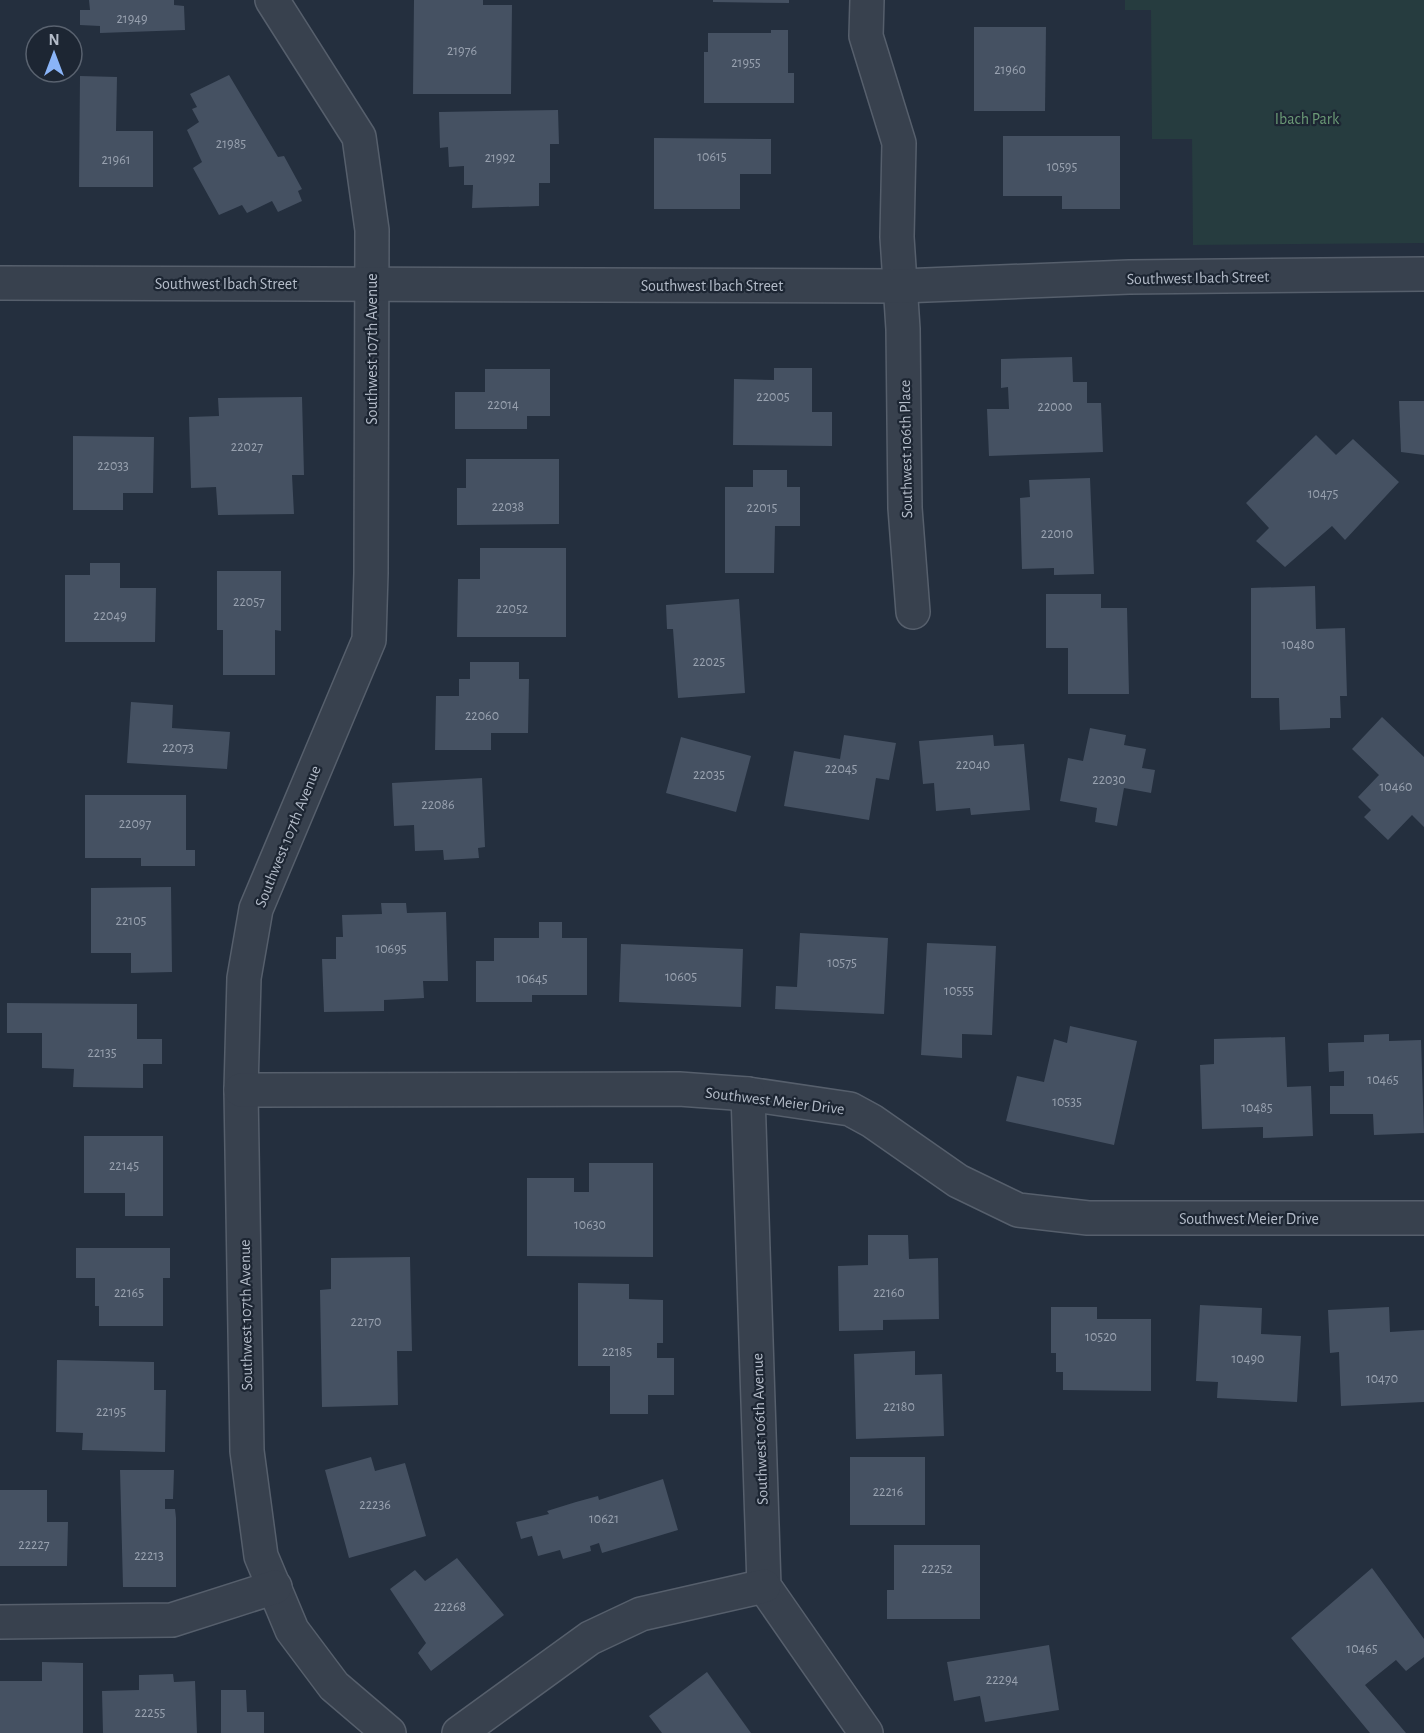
<svg xmlns="http://www.w3.org/2000/svg" width="1424" height="1733" font-family="'Alegreya Sans',sans-serif">
<style>
.green{fill:#263c3f}
.building{fill:#455162}
.lines{fill:none;stroke-linecap:round;stroke-linejoin:round}
.minor-casing{stroke:#565f6c;stroke-width:36}
.minor{stroke:#38414e;stroke-width:33}
.labels{text-anchor:middle;stroke-width:4.5;stroke-linejoin:round;paint-order:stroke}
.number-label{font-size:14px;fill:#98a1af}
.park-label{font-size:16px;fill:#6b9a76;stroke:#1d2633}
.street-label{font-size:16px;fill:#b4bcc9;stroke:#1d2633}
</style>
<rect width="100%" height="100%" fill="#242f3e"/>
<polygon class="green" points="1125,0 1424,0 1424,243 1193,245 1192,139 1152,139 1151,10 1125,10"/>
<g class="building">
<polygon points="89,0 174,0 174,5 184,6 185,30 100,33 100,26 80,25 80,10 90,10"/>
<polygon points="414,0 483,0 483,5 512,5 511,94 413,94"/>
<polygon points="713,0 789,0 789,3 713,2"/>
<polygon points="974,27 1046,27 1045,111 974,111"/>
<polygon points="771,30 788,30 788,73 794,73 794,103 704,103 704,52 708,52 708,33 771,33"/>
<polygon points="229,75 278,157 284,156 302,189 298,191 302,201 278,212 272,201 247,213 242,205 219,215 193,168 202,162 187,130 199,122 192,109 197,107 190,94"/>
<polygon points="80,76 117,77 116,131 153,131 153,187 79,187"/>
<polygon points="558,110 559,144 550,144 550,183 539,183 539,206 472,208 473,185 464,185 464,166 449,167 448,147 440,148 439,112"/>
<polygon points="1003,136 1120,136 1120,209 1062,209 1062,196 1003,196"/>
<polygon points="654,138 771,139 771,174 740,174 740,209 654,209"/>
<polygon points="1072,357 1073,382 1087,382 1087,403 1101,403 1103,452 989,456 987,409 1009,409 1008,387 1001,388 1001,359"/>
<polygon points="774,368 812,368 812,412 832,412 832,446 733,445 734,379 774,380"/>
<polygon points="485,369 550,369 550,416 527,416 527,429 455,429 455,392 485,392"/>
<polygon points="302,397 304,475 292,475 294,514 218,515 216,487 191,488 189,417 219,416 218,398"/>
<polygon points="1399,401 1424,401 1424,455 1401,452"/>
<polygon points="1316,435 1336,455 1353,439 1399,482 1345,540 1332,526 1285,567 1256,541 1269,528 1246,503"/>
<polygon points="73,436 154,437 153,493 123,493 123,510 73,510"/>
<polygon points="466,459 559,459 559,524 457,525 457,488 466,488"/>
<polygon points="753,470 787,470 787,487 800,487 800,526 775,526 774,573 725,573 725,487 753,487"/>
<polygon points="1090,478 1094,574 1054,575 1054,568 1022,569 1020,498 1030,497 1029,480"/>
<polygon points="480,548 566,548 566,637 457,637 458,579 480,579"/>
<polygon points="90,563 120,563 120,588 156,588 155,642 65,642 65,575 90,575"/>
<polygon points="217,571 281,571 281,631 275,630 275,675 223,675 223,630 217,630"/>
<polygon points="1315,586 1316,629 1345,628 1347,696 1340,696 1341,718 1330,718 1330,728 1280,730 1279,698 1251,698 1251,588"/>
<polygon points="1046,594 1101,594 1101,608 1127,608 1129,694 1068,694 1068,648 1046,648"/>
<polygon points="739,599 745,693 678,698 673,629 667,629 666,605"/>
<polygon points="470,662 519,662 519,679 529,679 528,733 491,733 491,750 435,750 436,696 459,696 459,679 470,679"/>
<polygon points="131,702 173,705 172,728 230,732 227,769 127,763"/>
<polygon points="1382,717 1424,757 1424,827 1412,815 1388,840 1364,817 1371,810 1358,797 1379,775 1352,749"/>
<polygon points="1090,728 1126,735 1124,745 1146,749 1142,768 1155,770 1151,793 1124,788 1117,826 1095,822 1097,808 1060,801 1068,758 1083,761"/>
<polygon points="844,735 896,743 889,780 876,778 869,820 784,806 794,751 840,759"/>
<polygon points="993,735 994,746 1024,744 1030,810 971,815 970,808 936,811 934,783 923,784 919,741"/>
<polygon points="681,737 751,756 736,812 666,793"/>
<polygon points="482,778 485,847 478,848 479,858 444,860 443,850 415,851 414,825 394,826 392,783"/>
<polygon points="85,795 186,795 186,850 195,850 195,866 141,866 141,858 85,858"/>
<polygon points="171,887 172,972 131,973 131,953 91,953 91,888"/>
<polygon points="381,903 406,903 407,913 446,912 448,981 423,981 424,998 384,1000 384,1011 324,1012 322,959 336,959 336,937 343,937 342,915 382,914"/>
<polygon points="539,922 562,922 562,938 587,938 587,995 532,995 532,1002 476,1002 476,961 494,961 494,938 539,938"/>
<polygon points="800,933 888,938 884,1014 775,1009 776,986 797,987"/>
<polygon points="927,943 996,946 992,1035 962,1034 962,1058 921,1055"/>
<polygon points="621,944 743,949 741,1007 619,1002"/>
<polygon points="7,1003 137,1004 137,1039 162,1039 162,1064 143,1064 143,1088 73,1087 74,1069 42,1068 42,1033 7,1033"/>
<polygon points="1070,1026 1137,1041 1114,1145 1006,1121 1017,1076 1044,1082 1054,1039 1067,1043"/>
<polygon points="1389,1034 1389,1041 1421,1040 1424,1133 1374,1135 1373,1114 1330,1114 1330,1086 1344,1086 1344,1071 1329,1072 1328,1043 1364,1042 1364,1035"/>
<polygon points="1285,1037 1287,1087 1311,1086 1313,1136 1263,1138 1263,1127 1202,1129 1200,1065 1214,1064 1214,1039"/>
<polygon points="84,1136 163,1136 163,1216 125,1216 125,1193 84,1193"/>
<polygon points="589,1163 653,1163 653,1257 527,1256 527,1178 574,1178 574,1192 589,1192"/>
<polygon points="868,1235 908,1235 909,1259 938,1258 939,1319 883,1320 883,1330 839,1331 838,1266 868,1265"/>
<polygon points="76,1248 170,1248 170,1278 163,1278 163,1326 99,1326 99,1306 95,1306 95,1278 76,1278"/>
<polygon points="410,1257 412,1351 397,1351 398,1405 322,1407 320,1290 331,1289 331,1258"/>
<polygon points="578,1283 629,1284 629,1299 663,1300 663,1343 657,1343 657,1358 674,1358 674,1395 648,1395 648,1414 610,1414 610,1366 578,1366"/>
<polygon points="1200,1305 1262,1308 1261,1334 1301,1336 1297,1402 1217,1398 1218,1382 1196,1381"/>
<polygon points="1051,1307 1097,1307 1097,1319 1151,1319 1151,1391 1063,1390 1063,1372 1056,1372 1056,1353 1051,1353"/>
<polygon points="1389,1307 1390,1332 1424,1330 1424,1402 1341,1406 1339,1352 1330,1353 1328,1310"/>
<polygon points="915,1351 915,1375 942,1374 944,1436 856,1439 854,1354"/>
<polygon points="57,1360 154,1362 154,1390 166,1390 165,1452 82,1450 83,1433 56,1432"/>
<polygon points="371,1457 375,1471 405,1463 426,1536 349,1558 325,1470"/>
<rect x="850" y="1457" width="75" height="68"/>
<polygon points="120,1470 174,1470 173,1499 165,1499 165,1509 175,1509 176,1518 176,1587 123,1587"/>
<polygon points="663,1479 678,1530 602,1553 599,1543 590,1546 591,1551 563,1559 560,1550 538,1556 532,1536 521,1539 516,1522 549,1514 547,1511 576,1502 598,1496 599,1500"/>
<polygon points="0,1490 47,1490 47,1522 68,1522 67,1566 0,1566"/>
<polygon points="894,1545 980,1545 980,1619 887,1619 887,1590 894,1590"/>
<polygon points="457,1558 504,1615 431,1671 418,1653 426,1643 390,1589 415,1570 425,1581"/>
<polygon points="1372,1568 1424,1639 1424,1657 1406,1671 1396,1660 1365,1685 1406,1733 1370,1733 1291,1638"/>
<polygon points="1049,1645 1059,1710 985,1722 980,1696 954,1701 947,1662"/>
<polygon points="42,1662 83,1663 83,1733 0,1733 0,1681 42,1681"/>
<polygon points="707,1672 751,1733 662,1733 649,1716"/>
<polygon points="173,1674 174,1682 195,1681 197,1733 103,1733 102,1691 139,1690 139,1675"/>
<polygon points="221,1690 246,1690 247,1712 264,1712 264,1733 221,1733"/>
</g>
<g class="lines">
<defs>
<g id="minor">
<polyline points="272,0 359,137 372,230 371,573 369,640 256,909 244,978 241,1090 247,1451 261,1556 292,1630 334,1686 389,1733"/>
<polyline points="867,0 866,36 899,143 897,237 903,329 905,508 913,612"/>
<polyline points="0,283 901,286 1129,277 1424,274"/>
<polyline points="241,1090 679,1089 748,1094 850,1109 872,1121 958,1181 1018,1210 1088,1218 1424,1218"/>
<polyline points="748,1094 764,1586 866,1733"/>
<polyline points="0,1622 172,1620 275,1587"/>
<polyline points="459,1733 590,1638 641,1614 764,1586"/>
</g>
</defs>
<use href="#minor" class="minor-casing"/>
<use href="#minor" class="minor"/>
</g>
<g class="labels">
<g class="number-label">
<text x="132" y="23">21949</text>
<text x="462" y="55">21976</text>
<text x="746" y="67">21955</text>
<text x="1010" y="74">21960</text>
<text x="231" y="148">21985</text>
<text x="712" y="161">10615</text>
<text x="500" y="162">21992</text>
<text x="116" y="164">21961</text>
<text x="1062" y="171">10595</text>
<text x="773" y="401">22005</text>
<text x="503" y="409">22014</text>
<text x="1055" y="411">22000</text>
<text x="247" y="451">22027</text>
<text x="113" y="470">22033</text>
<text x="1323" y="498">10475</text>
<text x="508" y="511">22038</text>
<text x="762" y="512">22015</text>
<text x="1057" y="538">22010</text>
<text x="249" y="606">22057</text>
<text x="512" y="613">22052</text>
<text x="110" y="620">22049</text>
<text x="1298" y="649">10480</text>
<text x="709" y="666">22025</text>
<text x="482" y="720">22060</text>
<text x="178" y="752">22073</text>
<text x="973" y="769">22040</text>
<text x="841" y="773">22045</text>
<text x="709" y="779">22035</text>
<text x="1109" y="784">22030</text>
<text x="1396" y="791">10460</text>
<text x="438" y="809">22086</text>
<text x="135" y="828">22097</text>
<text x="131" y="925">22105</text>
<text x="391" y="953">10695</text>
<text x="842" y="967">10575</text>
<text x="681" y="981">10605</text>
<text x="532" y="983">10645</text>
<text x="959" y="995">10555</text>
<text x="102" y="1057">22135</text>
<text x="1383" y="1084">10465</text>
<text x="1067" y="1106">10535</text>
<text x="1257" y="1112">10485</text>
<text x="124" y="1170">22145</text>
<text x="590" y="1229">10630</text>
<text x="129" y="1297">22165</text>
<text x="889" y="1297">22160</text>
<text x="366" y="1326">22170</text>
<text x="1101" y="1341">10520</text>
<text x="617" y="1356">22185</text>
<text x="1248" y="1363">10490</text>
<text x="1382" y="1383">10470</text>
<text x="899" y="1411">22180</text>
<text x="111" y="1416">22195</text>
<text x="888" y="1496">22216</text>
<text x="375" y="1509">22236</text>
<text x="604" y="1523">10621</text>
<text x="34" y="1549">22227</text>
<text x="149" y="1560">22213</text>
<text x="937" y="1573">22252</text>
<text x="450" y="1611">22268</text>
<text x="1362" y="1653">10465</text>
<text x="1002" y="1684">22294</text>
<text x="150" y="1717">22255</text>
</g>
<g class="park-label">
<text x="1307" y="124">Ibach Park</text>
</g>
<g class="street-label">
<text transform="translate(1198 277) rotate(-1)" y="6">Southwest Ibach Street</text>
<text x="226" y="289">Southwest Ibach Street</text>
<text x="712" y="291">Southwest Ibach Street</text>
<text transform="translate(371 349) rotate(-90)" y="6">Southwest 107th Avenue</text>
<text transform="translate(905 449) rotate(-91)" y="6">Southwest 106th Place</text>
<text transform="translate(287 836) rotate(-68)" y="6">Southwest 107th Avenue</text>
<text transform="translate(775 1100) rotate(7)" y="6">Southwest Meier Drive</text>
<text x="1249" y="1224">Southwest Meier Drive</text>
<text transform="translate(245 1315) rotate(-91)" y="6">Southwest 107th Avenue</text>
<text transform="translate(759 1429) rotate(-92)" y="6">Southwest 106th Avenue</text>
</g>
</g>
<g transform="translate(54 54)"><circle r="28" fill="#1d2633" stroke="#59626f" stroke-width="1.5"/>
<path d="M0-4.5L10 22L0 15L-10 22Z" fill="#8ab4f8"/>
<text y="-9" font-size="16" font-weight="bold" text-anchor="middle" fill="#b4bcc9">N</text>
</g>
</svg>
